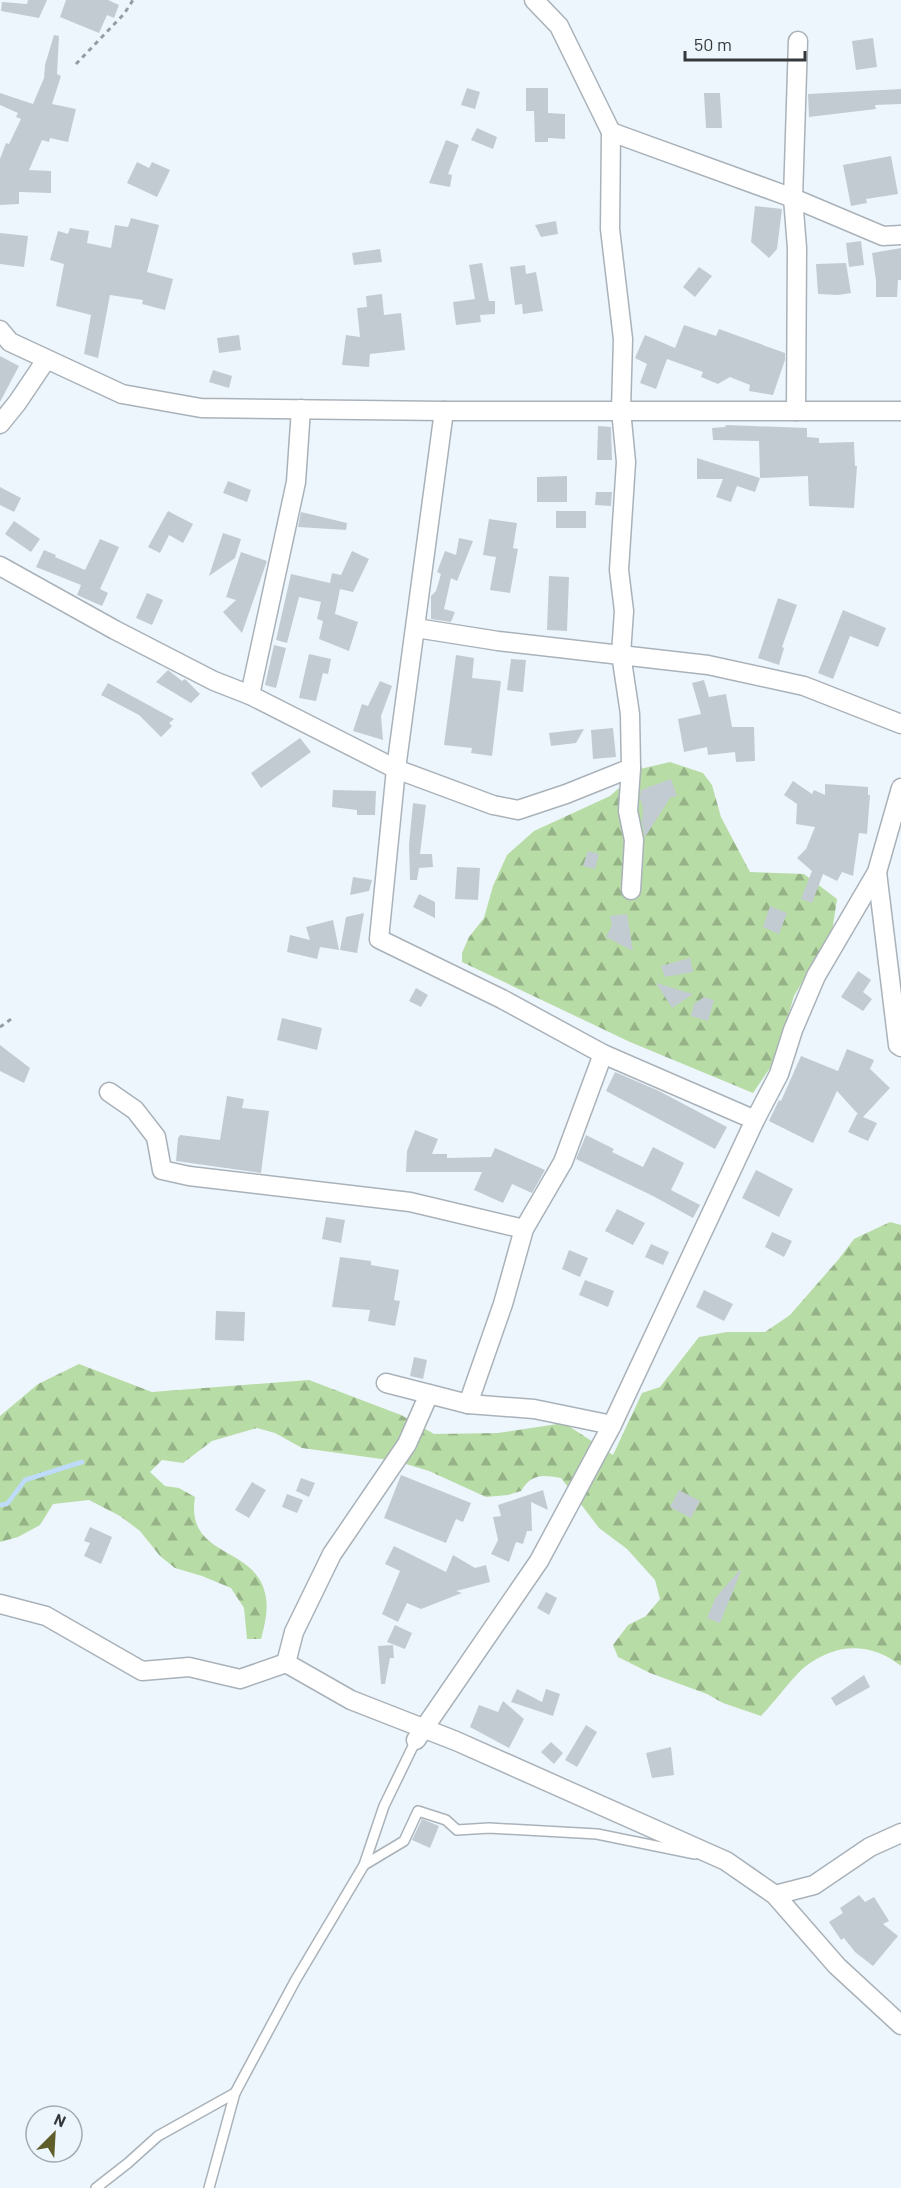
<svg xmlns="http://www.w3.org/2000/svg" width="901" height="2188" font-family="Barlow,sans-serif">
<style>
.forest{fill:url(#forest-firs)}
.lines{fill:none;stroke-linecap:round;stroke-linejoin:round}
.stream{stroke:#bedbfb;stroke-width:4.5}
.building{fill:#c3cbd2}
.lane-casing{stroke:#aab2b9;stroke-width:12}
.street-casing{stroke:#aab2b9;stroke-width:21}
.path{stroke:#969ca0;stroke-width:3;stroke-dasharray:4.5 4.5;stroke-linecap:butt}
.lane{stroke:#fff;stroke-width:9}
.street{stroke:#fff;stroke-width:18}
</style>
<defs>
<pattern id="forest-firs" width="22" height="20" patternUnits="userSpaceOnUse" patternTransform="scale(1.5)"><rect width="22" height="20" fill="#b8dca6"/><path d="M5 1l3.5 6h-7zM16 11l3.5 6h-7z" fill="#96b388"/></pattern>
</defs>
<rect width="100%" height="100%" fill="#eef6fd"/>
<g class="forest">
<polygon points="670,762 703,773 712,785 721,817 750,872 804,874 837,899 832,932 794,996 783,1033 770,1068 753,1093 630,1042 462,962 462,953 469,937 484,918 493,886 507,855 534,831 610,796 640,769"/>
<path d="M890 1222 901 1225V1666C870 1642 837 1643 806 1666 793 1676 774 1703 761 1716L723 1703 707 1694 650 1673 618 1657 613 1645 628 1625 646 1616 660 1599 655 1580 627 1549 599 1528 561 1478C543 1475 532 1473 521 1491L508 1495 486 1497 429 1471 396 1461 302 1448 275 1433 257 1428 212 1441 183 1463 162 1460 150 1472 165 1486 179 1488 195 1497C185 1558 254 1545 265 1593 269 1608 265 1624 261 1639H247L244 1608 231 1588 202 1576 175 1568 160 1556 140 1531 120 1516 89 1500 53 1504 40 1525 18 1537 0 1542V1416L38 1384 79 1364 152 1392 309 1380 401 1415 434 1434 498 1433 564 1423 613 1455 642 1393 660 1387 699 1337 727 1332H765L790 1315 838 1260 854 1239Z"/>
</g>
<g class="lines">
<polyline class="stream" points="0,1505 7,1504 25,1480 82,1462"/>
</g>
<g class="building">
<polygon points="28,0 47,0 39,18 1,11 2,2 27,4"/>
<polygon points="66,0 108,0 119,5 114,18 107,15 99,33 60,17"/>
<polygon points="54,35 59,36 57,74 61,76 52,104 76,109 68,142 50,138 49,142 42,140 29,170 51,171 51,193 19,192 19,204 0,205 0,159 6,143 9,144 21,119 16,117 18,113 0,105 0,93 33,104 44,78 45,65"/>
<polygon points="873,38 877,67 856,70 852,41"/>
<polygon points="467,88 480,92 475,109 461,105"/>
<polygon points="526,88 548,88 548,113 565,114 565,139 548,138 548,142 535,142 534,111 526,111"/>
<polygon points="901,89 901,104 875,105 876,109 809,117 808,94"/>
<polygon points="704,93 720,93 722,128 706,128"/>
<polygon points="477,128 497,137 493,149 471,140"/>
<polygon points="446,140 459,145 448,174 452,175 450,187 429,183"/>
<polygon points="891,156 898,194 866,199 867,203 851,206 843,165"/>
<polygon points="137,162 149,168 152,162 170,170 157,197 127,183"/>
<polygon points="755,206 782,209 777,249 769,258 751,242"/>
<polygon points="131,218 159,225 147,272 173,279 165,310 142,304 143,300 110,295 98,358 84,354 91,315 56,306 64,264 50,260 58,231 68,234 70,228 89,231 87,243 111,248 115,225 128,227"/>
<polygon points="556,221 558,234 541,237 535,225"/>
<polygon points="0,233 28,236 24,267 0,264"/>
<polygon points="861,241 864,265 849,267 846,243"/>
<polygon points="901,248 901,280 898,280 897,297 876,297 876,280 872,253"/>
<polygon points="380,249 382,262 354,265 352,253"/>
<polygon points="482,263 489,301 495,301 495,314 480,315 481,322 456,325 453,302 475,299 469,265"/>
<polygon points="846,263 851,293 838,295 818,294 816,264"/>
<polygon points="525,265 526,274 536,272 543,311 523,314 522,304 515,305 510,267"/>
<polygon points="699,267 712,276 695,297 683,287"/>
<polygon points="382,294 384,315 401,313 405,350 370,354 369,367 342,365 346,335 360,337 357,308 367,307 366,296"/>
<polygon points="684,325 716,336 719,329 785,353 785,360 773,395 749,391 750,385 730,377 718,384 701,377 703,372 667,359 656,389 640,383 647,364 635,358 645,335 675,348"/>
<polygon points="239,335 241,350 219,353 217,338"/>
<polygon points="0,356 19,366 0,402"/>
<polygon points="213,370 232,376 229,388 209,382"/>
<polygon points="726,425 807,428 807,437 819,438 819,443 854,442 855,466 857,466 854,508 809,506 808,476 760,478 759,441 713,440 712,428 725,427"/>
<polygon points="598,426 611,427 612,460 597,460"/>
<polygon points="697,458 760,478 755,492 737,486 731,502 716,497 723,479 697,479"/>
<polygon points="567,476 567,502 537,502 537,477"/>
<polygon points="228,481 251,490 247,502 223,493"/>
<polygon points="0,487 21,498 14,512 0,505"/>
<polygon points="596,492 612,492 611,506 595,505"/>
<polygon points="168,511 193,524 183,543 169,535 160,553 148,547"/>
<rect x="556" y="511" width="30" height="17"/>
<polygon points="301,512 347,523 346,530 298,527"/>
<polygon points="489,519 517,523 513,548 518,549 510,593 490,590 496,557 483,555"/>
<polygon points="14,521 40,539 31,552 5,534"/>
<polygon points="223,533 241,539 235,558 209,576"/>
<polygon points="459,538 473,541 457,581 451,578 444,609 455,612 451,622 431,619 431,596 436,591 441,574 437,572 445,551 456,555"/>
<polygon points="100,539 119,547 100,589 108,593 102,606 77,595 81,585 36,567 44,550 56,555 55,557 85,570"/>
<polygon points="352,551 369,559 353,592 340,589 335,614 358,622 349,651 319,639 323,621 317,619 321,602 299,597 287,643 276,640 291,574 330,583 332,573 341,575"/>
<polygon points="241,552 267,561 242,633 223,612 236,600 226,597"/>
<polygon points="549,576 569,577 567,631 547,630"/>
<polygon points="147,593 163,600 152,625 136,618"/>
<polygon points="778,598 797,605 782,647 784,648 779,665 758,658"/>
<polygon points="843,610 886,628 878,647 850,636 833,679 818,673"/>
<polygon points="274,645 286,648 276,688 265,685"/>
<polygon points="309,654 331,659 328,674 323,673 316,701 299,698"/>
<polygon points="456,655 474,658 472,678 501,681 492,756 471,753 472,748 444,745"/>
<polygon points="511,659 526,660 523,692 507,690"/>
<polygon points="168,670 182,681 185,679 200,694 191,703 156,682"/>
<polygon points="704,680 709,697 726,694 732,727 754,727 755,761 736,762 735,752 708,755 707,747 684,752 678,719 701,714 692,683"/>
<polygon points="380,681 392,686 381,716 383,740 353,731 362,704 368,706"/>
<polygon points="108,683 174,719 169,723 172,726 161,737 139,715 101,695"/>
<polygon points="613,728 616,757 593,759 591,730"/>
<polygon points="584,729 576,743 551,746 549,733"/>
<polygon points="300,738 311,752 261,788 251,773"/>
<polygon points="671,779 677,796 670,798 645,837 642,822 643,807 640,799 641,790"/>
<polygon points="793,781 812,794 814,790 825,795 825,784 868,787 868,795 870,795 867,834 859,833 853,876 842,872 837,881 823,874 812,903 801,899 812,871 797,858 806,849 815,827 796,824 797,804 784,795"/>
<polygon points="333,790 376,791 375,815 357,815 357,810 332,807"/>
<polygon points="413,803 426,805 420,854 432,854 433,867 419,868 417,880 410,880 409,845"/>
<polygon points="588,851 599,854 595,869 583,866"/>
<polygon points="457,867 480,868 478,900 455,899"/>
<polygon points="353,877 372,880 369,891 350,895"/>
<polygon points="419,894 435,902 435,918 413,907"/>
<polygon points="770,906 787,913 779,934 763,927"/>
<polygon points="364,913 357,953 340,950 346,917"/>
<polygon points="627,914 633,951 606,937 612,925 610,916"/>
<polygon points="333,920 339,950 320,947 317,959 287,952 290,935 310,940 306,927"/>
<polygon points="690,958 693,972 665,977 661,966"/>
<polygon points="858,971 871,980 863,992 872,999 863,1011 841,997"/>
<polygon points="656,983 693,994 672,1008"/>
<polygon points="416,988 428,995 421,1007 409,1001"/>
<polygon points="704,997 714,1000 708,1021 691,1016 694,1004"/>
<polygon points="282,1018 322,1028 317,1050 277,1040"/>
<polygon points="0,1045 30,1068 24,1083 0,1071"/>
<polygon points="847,1049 874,1060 870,1069 890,1088 863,1117 877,1123 868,1141 848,1132 857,1114 858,1114 837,1091 813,1143 769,1121 779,1100 781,1101 801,1056 838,1071"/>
<polygon points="615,1072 659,1091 727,1127 715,1149 606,1091"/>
<polygon points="227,1096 244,1099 242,1108 269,1111 261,1173 176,1161 178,1138 180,1135 220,1140"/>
<polygon points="415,1130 438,1139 432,1154 447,1154 447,1158 491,1157 495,1148 545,1170 532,1193 512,1184 503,1203 474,1190 482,1172 406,1172 407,1151"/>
<polygon points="586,1135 614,1149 612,1152 643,1167 653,1147 684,1163 671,1190 700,1205 693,1218 653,1196 576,1159"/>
<polygon points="756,1170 793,1189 779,1217 742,1198"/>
<polygon points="617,1209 645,1223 633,1245 605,1231"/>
<polygon points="326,1217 345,1220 341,1243 322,1239"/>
<polygon points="772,1232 792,1241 784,1257 765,1247"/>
<polygon points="651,1244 669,1252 663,1265 645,1257"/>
<polygon points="569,1250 588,1258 580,1277 562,1269"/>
<polygon points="340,1257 371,1261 371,1265 399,1270 394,1300 400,1301 395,1326 368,1321 370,1310 332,1307"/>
<polygon points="585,1280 614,1291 608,1307 579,1295"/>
<polygon points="704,1290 733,1304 724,1321 696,1307"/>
<polygon points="216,1311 245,1312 244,1341 215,1340"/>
<polygon points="414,1357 427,1360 423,1379 410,1376"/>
<polygon points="401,1475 471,1503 463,1522 456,1519 446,1543 384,1518"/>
<polygon points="301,1478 315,1483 309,1497 296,1491"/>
<polygon points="252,1482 266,1490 249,1518 235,1510"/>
<polygon points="543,1490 548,1510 531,1502 532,1531 527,1531 523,1544 516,1542 509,1562 491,1554 498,1540 493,1517 501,1516 498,1505"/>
<polygon points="679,1490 700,1501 691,1518 670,1507"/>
<polygon points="287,1494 303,1500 297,1513 282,1507"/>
<polygon points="90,1527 112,1537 101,1564 84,1556 90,1543 84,1541"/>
<polygon points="394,1546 446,1572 453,1555 475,1568 486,1565 490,1582 456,1591 462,1593 421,1609 407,1603 398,1622 382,1614 400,1571 385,1564"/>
<polygon points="740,1570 741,1571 720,1623 707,1618 716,1597"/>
<polygon points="546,1592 557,1598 549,1615 537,1608"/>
<polygon points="395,1625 412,1633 405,1649 387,1642"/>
<polygon points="393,1645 394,1658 390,1658 385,1684 381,1684 378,1646"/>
<polygon points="864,1675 870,1687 836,1706 831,1698"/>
<polygon points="517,1689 542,1702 546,1689 560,1694 553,1716 511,1702"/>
<polygon points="503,1701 524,1719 509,1748 470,1727 479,1705 498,1712"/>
<polygon points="586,1725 597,1732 577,1767 565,1760"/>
<polygon points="551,1742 563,1753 554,1764 541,1752"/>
<polygon points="671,1747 674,1775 652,1778 646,1753"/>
<polygon points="422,1819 439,1826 430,1848 412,1840"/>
<polygon points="859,1895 865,1902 874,1897 889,1921 883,1924 898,1936 873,1966 855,1952 844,1938 841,1940 829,1922 843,1913 840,1908"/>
</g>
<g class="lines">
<defs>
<g id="lane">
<polyline points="364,1865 404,1841 418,1811 446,1820 457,1830 489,1828 597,1834 695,1854"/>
<polyline points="96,2188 128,2163 158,2136 235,2093"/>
<polyline points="209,2188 235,2093 295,1981 364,1865 384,1806 416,1740"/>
</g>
<g id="street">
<polyline points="534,0 559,26 611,132 610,229 623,339 621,410 626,462 619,570 624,611 621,654 630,714 631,768 628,811 634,840 631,890"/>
<polyline points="611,132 793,198 883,236 901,235"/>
<polyline points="0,330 10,342 122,394 201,408 444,411 901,411"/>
<polyline points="444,411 396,769 379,939 502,999 603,1054 755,1120"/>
<polyline points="796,411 797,248 793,198 798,41"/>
<polyline points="0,424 17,403 46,360"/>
<polyline points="0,566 115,630 214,681 250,695 396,769 493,805 518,810 566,794 631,768"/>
<polyline points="416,628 498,641 708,665 804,686 901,724"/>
<polyline points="250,695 296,482 301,409"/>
<polyline points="877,872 898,1045 901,1047"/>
<polyline points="109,1092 135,1110 156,1137 162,1170 189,1176 410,1202 524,1229"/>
<polyline points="386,1383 468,1404 534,1409 612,1425"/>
<polyline points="468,1404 503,1304 524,1229 563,1162 603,1054"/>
<polyline points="0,1604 46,1616 142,1671 189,1667 240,1679 286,1663 351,1700 456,1741 726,1861 775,1895 837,1966 901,2025"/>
<polyline points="286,1663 294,1632 332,1554 407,1444 429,1394"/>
<polyline points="416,1740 539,1561 612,1425 755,1120 779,1074 793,1030 816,976 877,872 901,788"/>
<polyline points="775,1895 814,1885 870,1847 901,1833"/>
</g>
</defs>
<use href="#lane" class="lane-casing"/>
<use href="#street" class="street-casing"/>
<g class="path">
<polyline points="76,64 124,14 133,0"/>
<polyline points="0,1027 14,1017"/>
</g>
<use href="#lane" class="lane"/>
<use href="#street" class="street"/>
</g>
<g transform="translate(54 2134) rotate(24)"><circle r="28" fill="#eef6fd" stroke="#a4aaaf" stroke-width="1.5"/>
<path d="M0-4.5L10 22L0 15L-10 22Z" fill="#5f5e2b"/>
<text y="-9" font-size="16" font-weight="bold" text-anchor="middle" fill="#35393b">N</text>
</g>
<path d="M685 51v9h120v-9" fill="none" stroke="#35393b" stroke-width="3"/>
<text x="694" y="51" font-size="18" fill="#35393b" stroke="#eef6fd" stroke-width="4.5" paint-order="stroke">50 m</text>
</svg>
